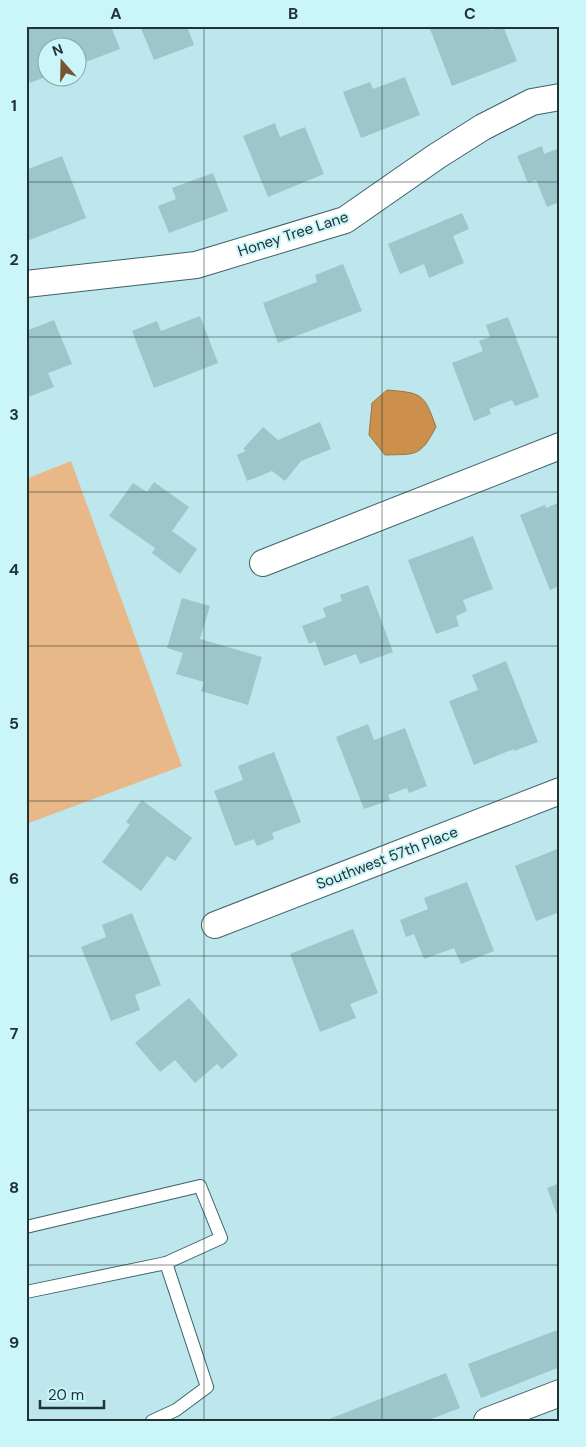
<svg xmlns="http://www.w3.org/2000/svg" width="586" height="1447" font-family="'DM Sans',sans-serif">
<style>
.green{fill:#e8b888}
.water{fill:#cd904c;stroke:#9a7445}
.building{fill:#9dc6cb}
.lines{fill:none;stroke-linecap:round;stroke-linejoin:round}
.service-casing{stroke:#3c6266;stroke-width:14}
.minor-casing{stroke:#3c6266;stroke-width:28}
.service{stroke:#fff;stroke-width:12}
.minor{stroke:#fff;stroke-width:26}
.grid{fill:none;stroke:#223334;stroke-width:1;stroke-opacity:0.55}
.labels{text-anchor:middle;stroke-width:4;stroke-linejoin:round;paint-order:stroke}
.street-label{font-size:15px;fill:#223334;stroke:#caf5f9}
.neatline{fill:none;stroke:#223334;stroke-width:2}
.grid-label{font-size:16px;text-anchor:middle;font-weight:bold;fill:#223334}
</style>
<rect width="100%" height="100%" fill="#bde7ec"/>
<polygon class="green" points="71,461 182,766 26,824 26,479"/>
<path class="water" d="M387 390C422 393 424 393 436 427 420 457 417 454 385 455L369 435 372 403Z"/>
<g class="building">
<polygon points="26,26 111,26 120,49 78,65 78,48 48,48 48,76 30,83 26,73"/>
<polygon points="140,26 187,26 194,45 154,60"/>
<polygon points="437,26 489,26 491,30 503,26 517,61 452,86 430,29"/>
<polygon points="405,77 420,115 361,138 343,92 370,82 373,89"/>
<polygon points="275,123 280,137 305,127 324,174 268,197 243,136"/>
<polygon points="542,146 544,154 560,148 560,202 547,207 536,180 528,183 517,156"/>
<polygon points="62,156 86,218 27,241 26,170"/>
<polygon points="213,173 228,211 169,233 158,206 176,199 172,188"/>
<polygon points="462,213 469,229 453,236 464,263 429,278 424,264 400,274 388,244"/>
<polygon points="343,264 362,311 278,343 263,303 317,282 315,275"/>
<polygon points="200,316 218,363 154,388 132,331 157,321 161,331"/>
<polygon points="508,317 539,397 515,406 512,400 489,409 491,414 474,421 452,363 483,351 479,341 490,337 486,325"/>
<polygon points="54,320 72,364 48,373 54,387 26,398 26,331"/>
<polygon points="320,422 331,449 301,461 285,481 272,471 247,481 237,455 246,451 243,449 263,427 278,440"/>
<polygon points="154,482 189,507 172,531 197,549 180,574 152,553 155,548 109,516 133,483 147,492"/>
<polygon points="560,502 560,586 550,590 520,515 545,505 546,508"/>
<polygon points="473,536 493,589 463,600 467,611 456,616 459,626 436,634 408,560"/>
<polygon points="368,585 393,652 360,664 356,654 324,666 315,641 309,644 302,626 326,617 323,608 342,601 340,595"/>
<polygon points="182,598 210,606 200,639 262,657 248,705 201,691 204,682 176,674 183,653 167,648"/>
<polygon points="506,661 538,742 514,751 514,749 474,765 449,701 478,690 472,675"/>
<polygon points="368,724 374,740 405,728 427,786 409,793 407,788 388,795 390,800 364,809 336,737"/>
<polygon points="274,752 301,822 272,833 274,839 257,846 254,839 235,846 214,791 243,780 238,766"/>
<polygon points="142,800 192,838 175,861 167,856 141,891 102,862 130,825 126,822"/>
<polygon points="560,848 560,912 536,921 515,866"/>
<polygon points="467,882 494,951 461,964 454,948 424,959 414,934 406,937 400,920 428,909 424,898"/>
<polygon points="132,913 161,985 135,995 140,1010 111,1021 81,947 106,937 102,925"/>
<polygon points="353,929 378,993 350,1004 356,1018 320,1032 290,954"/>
<polygon points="189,998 238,1055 222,1069 217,1064 195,1083 175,1060 160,1072 135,1043"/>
<polygon points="560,1183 560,1223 547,1188"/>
<polygon points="560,1329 560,1367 481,1398 468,1364"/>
<polygon points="446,1373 460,1408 426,1421 324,1421"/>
</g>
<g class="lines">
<defs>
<g id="service">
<polyline points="26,1227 200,1186 221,1238 166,1263 26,1292"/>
<polyline points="152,1421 176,1410 207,1387 166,1263"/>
</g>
<g id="minor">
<polyline points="26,284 196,265 345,220 437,156 483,127 532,102 560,97"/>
<polyline points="263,563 560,446"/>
<polyline points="215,925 560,791"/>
<polyline points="487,1421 560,1393"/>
</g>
</defs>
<use href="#service" class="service-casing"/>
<use href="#minor" class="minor-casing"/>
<use href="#service" class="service"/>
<use href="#minor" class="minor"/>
</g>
<path class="grid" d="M204 26V1421M382 26V1421M26 182H560M26 337H560M26 492H560M26 646H560M26 801H560M26 956H560M26 1110H560M26 1265H560"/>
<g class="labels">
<g class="street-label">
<text transform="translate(293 234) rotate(-18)" y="5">Honey Tree Lane</text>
<text transform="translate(387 858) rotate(-21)" y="5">Southwest 57th Place</text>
</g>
</g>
<rect width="586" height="1447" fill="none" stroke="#caf5f9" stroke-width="55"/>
<g transform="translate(62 62) rotate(340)"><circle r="24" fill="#caf5f9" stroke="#87a7aa"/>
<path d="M0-4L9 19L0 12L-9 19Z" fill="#78552e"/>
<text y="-8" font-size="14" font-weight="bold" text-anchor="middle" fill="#223334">N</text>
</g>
<path d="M40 1400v8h64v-8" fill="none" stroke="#223334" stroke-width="2.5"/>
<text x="48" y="1400" font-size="15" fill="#223334" stroke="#caf5f9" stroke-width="4" paint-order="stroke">20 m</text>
<rect x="28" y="28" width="530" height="1392" class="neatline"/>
<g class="grid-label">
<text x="116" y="19">A</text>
<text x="293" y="19">B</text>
<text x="470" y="19">C</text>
<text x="14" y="111">1</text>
<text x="14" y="265">2</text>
<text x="14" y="420">3</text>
<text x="14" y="575">4</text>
<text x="14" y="729">5</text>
<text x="14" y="884">6</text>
<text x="14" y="1039">7</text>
<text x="14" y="1193">8</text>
<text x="14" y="1348">9</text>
</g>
</svg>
